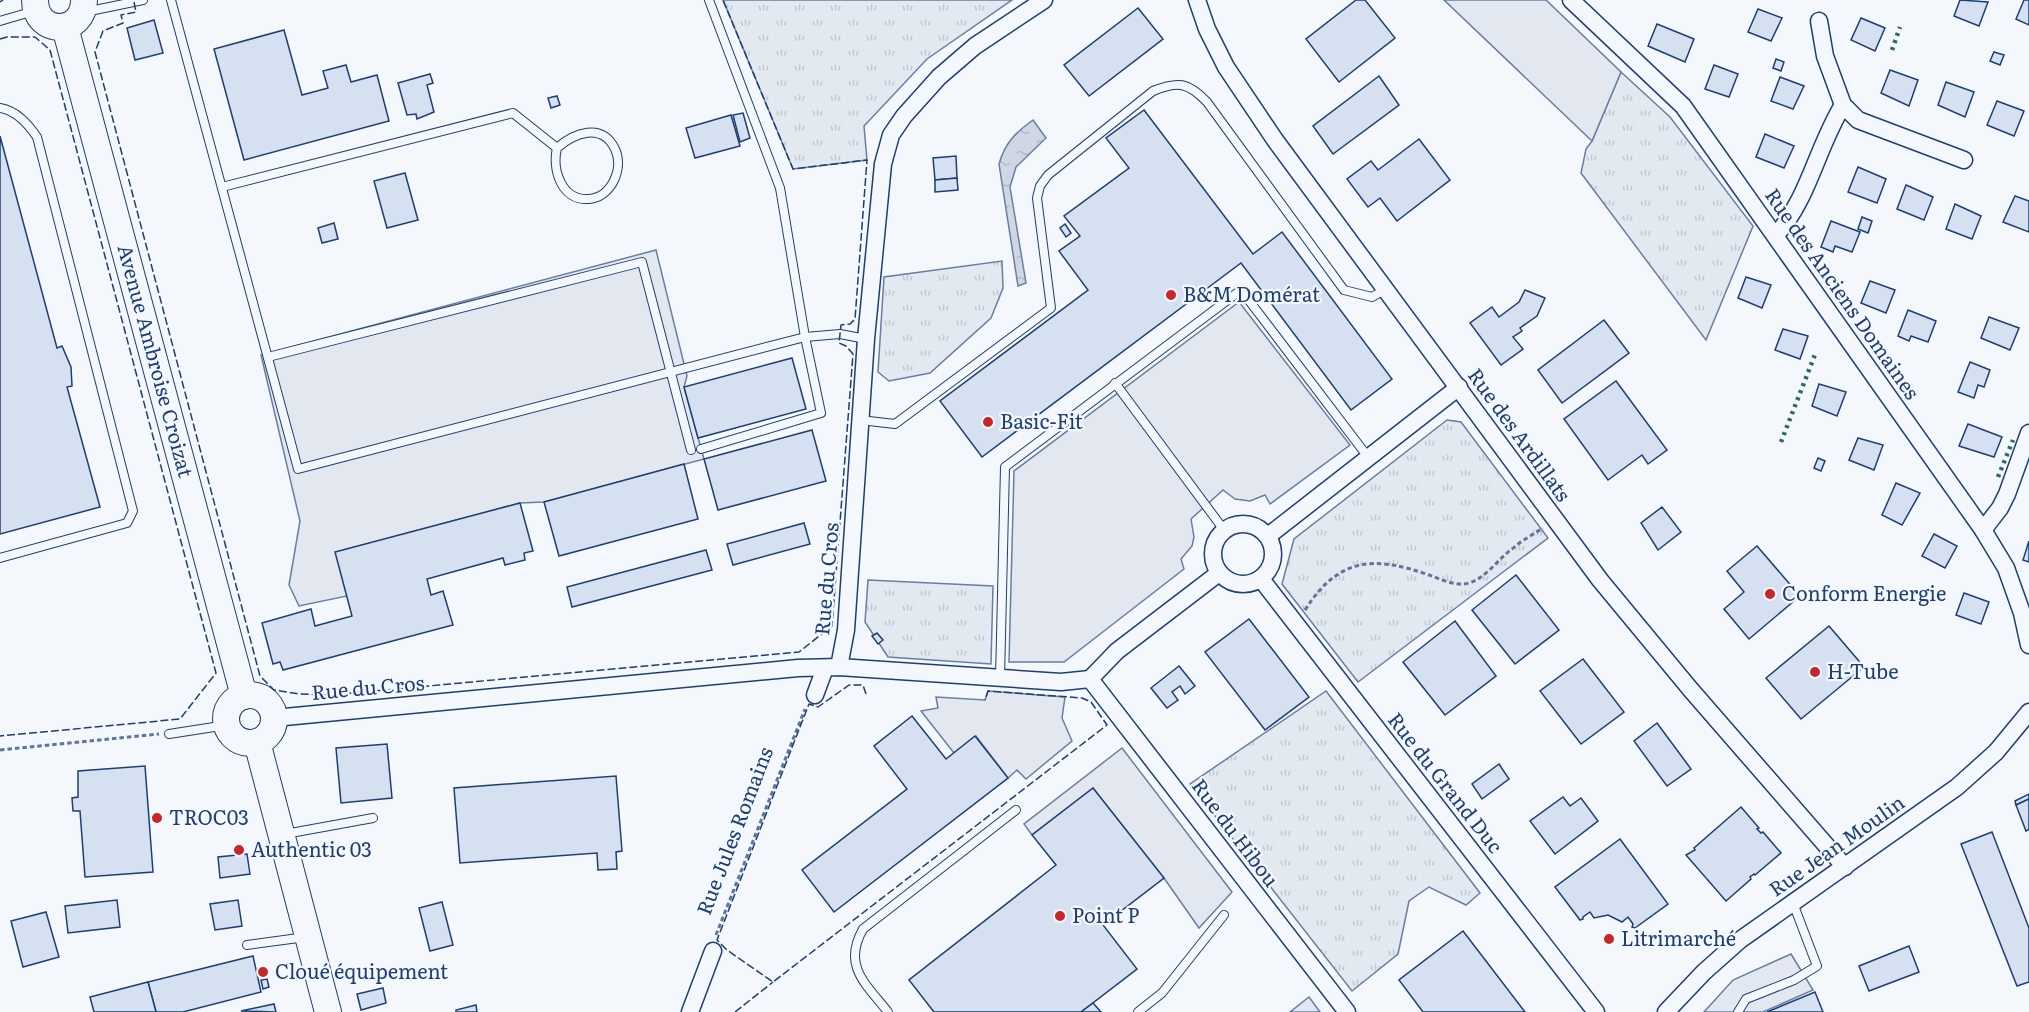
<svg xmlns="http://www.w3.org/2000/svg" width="2029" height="1012" font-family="Literata,serif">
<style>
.grass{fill:url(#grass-tufts);stroke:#687fa3;stroke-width:1.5}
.parking{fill:#e3e8f0;stroke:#687fa3;stroke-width:1.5}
.water{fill:url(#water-ripples);stroke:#687fa3;stroke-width:1.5}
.building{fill:#d5e0f0;stroke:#1d3f73;stroke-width:1.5}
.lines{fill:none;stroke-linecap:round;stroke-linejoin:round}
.lane-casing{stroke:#1d3f73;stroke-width:10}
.street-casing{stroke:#1d3f73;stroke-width:19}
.primary-casing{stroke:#1d3f73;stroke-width:28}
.path{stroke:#5e769c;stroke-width:3;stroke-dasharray:4.5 3;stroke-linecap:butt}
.lane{stroke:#f4f7fb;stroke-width:8}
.street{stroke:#f4f7fb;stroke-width:16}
.primary{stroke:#f4f7fb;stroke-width:26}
.hedge{stroke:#2c6c60;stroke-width:4.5;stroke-dasharray:3 4.5;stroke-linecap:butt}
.fence{stroke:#1d3f73;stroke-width:1.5;stroke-dasharray:8 3;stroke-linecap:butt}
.poi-dot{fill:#c62828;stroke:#f4f7fb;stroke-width:2}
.labels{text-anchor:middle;stroke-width:4.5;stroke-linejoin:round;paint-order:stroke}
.street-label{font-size:20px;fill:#1d3f73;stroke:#f4f7fb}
.poi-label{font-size:20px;fill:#1d3f73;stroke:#f4f7fb;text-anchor:start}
</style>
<defs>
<pattern id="grass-tufts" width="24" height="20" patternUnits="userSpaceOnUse" patternTransform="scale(1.5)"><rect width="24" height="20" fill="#e3e9f0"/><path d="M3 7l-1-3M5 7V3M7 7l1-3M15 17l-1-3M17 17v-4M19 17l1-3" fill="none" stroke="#c2c9d1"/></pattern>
<pattern id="water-ripples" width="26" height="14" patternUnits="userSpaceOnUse" patternTransform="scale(1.5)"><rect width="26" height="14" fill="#cfd7e4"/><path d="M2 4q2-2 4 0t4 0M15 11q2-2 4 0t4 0" fill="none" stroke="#b1bac7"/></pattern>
</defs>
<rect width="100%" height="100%" fill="#f4f7fb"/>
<g class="grass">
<polygon points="723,0 1012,0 927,59 864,126 867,160 793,169"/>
<polygon points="1621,72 1670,117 1753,226 1706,340 1581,173 1586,149 1592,141"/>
<polygon points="1002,261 1003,288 991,318 930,373 889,381 878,372 884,277"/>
<polygon points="1447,420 1461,422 1548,538 1358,682 1282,584 1294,539"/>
<polygon points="868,580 993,586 991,664 888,657 865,622"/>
<polygon points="1326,691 1480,893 1466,905 1429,887 1409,901 1398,954 1352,991 1190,784"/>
</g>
<g class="parking">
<polygon points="1444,0 1546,0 1621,72 1592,141"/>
<polygon points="656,250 687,376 684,387 704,459 544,502 520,503 336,552 347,596 299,606 289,585 300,521 261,355"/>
<polygon points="1239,302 1350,445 1270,504 1265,495 1250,501 1235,499 1223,490 1191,519 1194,537 1192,546 1181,559 1184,569 1064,662 1009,662 1014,471"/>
<polygon points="988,691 1065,697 1062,718 1072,741 1026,779 1017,770 1008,778 976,736 954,753 921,711 938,708 936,697 985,700"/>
<polygon points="1122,748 1232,892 1199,928 1164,878 1093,788 1032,835 1024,824"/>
<polygon points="1791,954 1813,990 1763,1012 1704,1012 1733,980"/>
<polygon points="1309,997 1320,1012 1290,1012"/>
</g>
<path class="water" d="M1033 120 1046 138 1016 167 1010 187 1026 283 1018 286 999 164C1005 143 1015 133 1033 120Z"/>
<g class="building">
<polygon points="1356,0 1365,0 1395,38 1339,82 1306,39"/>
<polygon points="1960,0 1988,2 1979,26 1954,16"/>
<polygon points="2024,0 2029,0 2029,25 2016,19"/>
<polygon points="1138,8 1163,39 1089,96 1064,65"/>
<polygon points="1758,9 1782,18 1771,41 1748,32"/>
<polygon points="1861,18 1885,28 1875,51 1851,40"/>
<polygon points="154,20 163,53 135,60 127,28"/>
<polygon points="1657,24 1694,39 1685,62 1648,46"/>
<polygon points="284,30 302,95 328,88 323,71 346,65 351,82 377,75 389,121 244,160 214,49"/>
<polygon points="1994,52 2004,55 2000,65 1990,61"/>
<polygon points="1776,59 1784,62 1781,71 1773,68"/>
<polygon points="1714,65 1738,74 1729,97 1705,89"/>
<polygon points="1890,70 1918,80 1909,106 1881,93"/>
<polygon points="430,74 433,83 427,85 434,112 417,119 416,114 407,115 398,83"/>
<polygon points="1379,76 1399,105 1333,154 1313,126"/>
<polygon points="1780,77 1804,86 1793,109 1771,101"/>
<polygon points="1946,82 1974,92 1965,117 1938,105"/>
<polygon points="557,96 560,105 551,108 548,98"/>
<polygon points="1997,101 2024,111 2014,136 1987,125"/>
<polygon points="1144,110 1253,254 1282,232 1392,379 1351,410 1241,263 982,457 940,401 1088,290 1059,251 1080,236 1064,216 1129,168 1106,138"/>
<polygon points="743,113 750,138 740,142 733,115"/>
<polygon points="731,115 740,146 695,158 686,128"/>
<polygon points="1765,134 1794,146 1784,168 1756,157"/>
<polygon points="0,136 57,348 62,346 71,367 72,386 67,387 100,507 0,534"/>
<polygon points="1419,139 1450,180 1397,221 1380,198 1368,207 1347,179 1371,161 1378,170"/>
<polygon points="956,156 957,178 935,180 933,158"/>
<polygon points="1858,167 1886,179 1877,203 1848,192"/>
<polygon points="405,173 418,220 387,228 374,181"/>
<polygon points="957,178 958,190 935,192 935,180"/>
<polygon points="1906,185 1933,197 1924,220 1897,209"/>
<polygon points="2015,196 2029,201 2029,232 2003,222"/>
<polygon points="1955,204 1981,216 1972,239 1946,229"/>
<polygon points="1862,217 1872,221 1868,233 1858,229"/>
<polygon points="1831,221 1860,232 1852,252 1835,246 1833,252 1821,247"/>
<polygon points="334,223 338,239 322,243 318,228"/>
<polygon points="1065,224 1071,233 1066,237 1060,228"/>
<polygon points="1746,277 1771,285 1762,308 1738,298"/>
<polygon points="1870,281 1895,290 1886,313 1861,303"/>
<polygon points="1525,290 1545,298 1537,316 1520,328 1522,331 1513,337 1523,349 1501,365 1470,323 1492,307 1499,317 1519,302"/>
<polygon points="1908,310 1936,321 1928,342 1911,336 1909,341 1898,336"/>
<polygon points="1989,317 2019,328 2010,350 1981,338"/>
<polygon points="1604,320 1629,353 1562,403 1538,370"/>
<polygon points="1783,329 1808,336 1800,359 1775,350"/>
<polygon points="792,358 806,409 698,438 684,387"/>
<polygon points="1970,362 1990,370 1984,387 1978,385 1974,398 1958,392"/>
<polygon points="1616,381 1667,450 1648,464 1642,455 1608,480 1564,419"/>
<polygon points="1819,384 1846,392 1837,416 1812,406"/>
<polygon points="1968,424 2002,437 1994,457 1959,446"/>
<polygon points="812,430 826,481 718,510 704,459"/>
<polygon points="1858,438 1883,445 1874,470 1849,460"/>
<polygon points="1818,458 1825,461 1821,471 1814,468"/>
<polygon points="684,464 698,519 559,556 544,502"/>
<polygon points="1896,483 1920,493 1902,525 1882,515"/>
<polygon points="520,503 533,551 524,553 525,560 505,565 503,558 427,579 431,595 443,591 453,625 283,670 280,662 273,664 262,623 311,609 315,626 352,616 335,552"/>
<polygon points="1662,507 1681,532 1658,550 1641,523"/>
<polygon points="804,523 810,544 733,565 727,544"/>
<polygon points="1934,534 1957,546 1945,568 1922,556"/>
<polygon points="2029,541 2029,562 2023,560"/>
<polygon points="1757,546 1800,596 1749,639 1724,609 1744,592 1727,571"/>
<polygon points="706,550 712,570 572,607 567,587"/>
<polygon points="1516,575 1559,630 1515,664 1472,610"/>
<polygon points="1964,593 1989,602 1981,624 1956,615"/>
<polygon points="1249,619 1309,697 1265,730 1205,652"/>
<polygon points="1455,621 1496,676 1445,715 1403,662"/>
<polygon points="1829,626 1864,667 1801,719 1766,678"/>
<polygon points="877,633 883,640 878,644 872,636"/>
<polygon points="1583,659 1624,712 1581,744 1540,691"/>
<polygon points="1179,666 1195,686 1185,694 1180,686 1172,692 1178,700 1167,708 1151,688"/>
<polygon points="912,716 946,759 975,736 1008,778 834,912 802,870 907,789 874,746"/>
<polygon points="1657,723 1691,769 1667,786 1634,741"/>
<polygon points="387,744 392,798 341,803 336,748"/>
<polygon points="1499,764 1509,779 1482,799 1472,784"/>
<polygon points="145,766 153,872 85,877 80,811 73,811 72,798 78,797 78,771"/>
<polygon points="616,776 622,851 616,852 617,869 598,870 597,853 460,863 454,788"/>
<polygon points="1093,788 1164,878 1103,925 1137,969 1081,1012 934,1012 909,980 1056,865 1032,835"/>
<polygon points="2029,794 2029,799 2016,805 2015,801"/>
<polygon points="1563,797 1570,806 1581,798 1598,821 1555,854 1530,821"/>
<polygon points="2029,799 2029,829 2026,831 2016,805"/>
<polygon points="1741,807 1759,828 1757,829 1761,833 1763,832 1781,853 1755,875 1754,874 1750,877 1751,879 1726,901 1686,855 1695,850 1694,848"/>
<polygon points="1992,832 2029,928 2029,982 2017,986 1961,844"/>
<polygon points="1620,839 1668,904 1635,928 1632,927 1633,924 1628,917 1622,922 1608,915 1594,918 1590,912 1583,917 1583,919 1580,920 1555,887"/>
<polygon points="247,854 250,874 220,878 218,857"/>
<polygon points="117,900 120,927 68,933 65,906"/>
<polygon points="238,900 242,926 215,930 210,904"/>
<polygon points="442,902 453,945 430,951 419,908"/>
<polygon points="46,912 59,957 23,967 11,921"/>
<polygon points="1463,931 1525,1012 1423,1012 1399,980"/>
<polygon points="1909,946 1919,972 1869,991 1859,966"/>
<polygon points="253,956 261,992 183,1012 156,1012 148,982"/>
<polygon points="267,979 269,987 263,989 261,980"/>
<polygon points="148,982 156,1012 94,1012 90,997"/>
<polygon points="383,988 386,1003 361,1010 357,994"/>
<polygon points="1815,992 1823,1012 1767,1012"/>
<polygon points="1093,1003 1101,1012 1081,1012"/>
<polygon points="274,1004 276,1012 241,1011"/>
<polygon points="476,1005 477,1012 456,1012 456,1010"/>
</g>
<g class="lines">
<defs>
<g id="lane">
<polyline points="171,0 298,469 805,337 840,334 866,339"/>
<polyline points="85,12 143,0"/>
<polyline points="0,21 34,11"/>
<path d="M0 108C17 111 28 124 37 137L133 511 127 523 0 558"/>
<path d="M222 187 513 113 557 148C552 169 561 201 589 199 612 197 624 168 615 149 602 122 574 133 557 148"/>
<polyline points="268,357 642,262 691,450"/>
<polyline points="1115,383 1224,530"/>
<path d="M860 420 895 424 1051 308 1037 198 1040 186 1048 175 1153 91C1178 81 1188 82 1207 102L1344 290 1372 297 1386 289"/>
<polyline points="701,449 821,413 805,337 780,188 709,0"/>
<polyline points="1000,678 1005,467 1241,290 1368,457"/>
<polyline points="169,734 227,725"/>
<polyline points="285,834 373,818"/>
<polyline points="247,945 306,937"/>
<path d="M888 1012C866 984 842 966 863 929L1016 810"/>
<polyline points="1138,1012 1162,993 1224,915"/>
<polyline points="1738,1012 1746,999 1794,980 1817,966 1793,903"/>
</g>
<g id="street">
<polyline points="1197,0 1207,29 1226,67 1275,140 1600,580 1691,690 1845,867"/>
<polyline points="1571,0 1683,106 1983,530 2006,568 2022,613 2029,645"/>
<polyline points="1819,21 1825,56 1843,105 1858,120 1964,160"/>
<path d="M1776 235C1809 198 1817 147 1843 105"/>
<circle cx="1243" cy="554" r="30"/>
<polyline points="1983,530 2000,508 2007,494 2029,433"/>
<polyline points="1268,536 1459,387"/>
<polyline points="1261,579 1596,1012"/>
<polyline points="839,667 846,630 866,339 883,164 891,135 904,116 939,77 975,46 1044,0"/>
<polyline points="1090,679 1347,1012"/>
<polyline points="1090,679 1117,651 1219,573"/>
<polyline points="815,695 825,668"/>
<polyline points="274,718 798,668 839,667 1061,682 1090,679"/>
<polyline points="690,1012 713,951"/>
<polyline points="1666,1012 1704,972 1740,940 1957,787 1996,752 2029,712"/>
</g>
<g id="primary">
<path d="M35 0C35 36 84 36 84 0"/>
<polyline points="65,27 244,696"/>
<circle cx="250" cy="719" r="24"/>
<polyline points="257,742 328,1012"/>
</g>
</defs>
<use href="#lane" class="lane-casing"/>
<use href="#street" class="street-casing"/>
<use href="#primary" class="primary-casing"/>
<g class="path">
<path d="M1305 610C1338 558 1373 555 1429 575 1441 579 1455 587 1469 583 1486 578 1498 559 1512 549 1521 541 1532 535 1543 528"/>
<polyline points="0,750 159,734"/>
<polyline points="716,935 805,709"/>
</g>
<use href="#lane" class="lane"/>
<use href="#street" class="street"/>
<use href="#primary" class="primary"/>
<g class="hedge">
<polyline points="1892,50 1900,27"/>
<polyline points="1781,442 1816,352"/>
<polyline points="1998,477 2013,440"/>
</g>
<g class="fence">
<polyline points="0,2 3,0"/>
<polyline points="134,2 136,12 121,15 123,23 103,31 95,52 260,676 274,690 300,694 330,695 799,652 832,626 853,354 846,346 839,343 841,325 850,324 855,319 867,160 793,169 723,0"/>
<polyline points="0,39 7,37 35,37 50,50 216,673 180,719 0,736"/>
<polyline points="866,694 863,685 849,685 818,707 809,704 717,940 727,950 773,982 1107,725 1091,702 1082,698 988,691 985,700"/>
<polyline points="735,1012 773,982"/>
</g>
</g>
<g class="poi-dot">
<circle cx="1171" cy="295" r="6"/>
<circle cx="988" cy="422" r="6"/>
<circle cx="1770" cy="594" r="6"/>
<circle cx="1815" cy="672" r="6"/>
<circle cx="157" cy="818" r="6"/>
<circle cx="239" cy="850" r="6"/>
<circle cx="1060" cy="916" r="6"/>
<circle cx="1609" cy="939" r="6"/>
<circle cx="263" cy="972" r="6"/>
</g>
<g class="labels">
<g class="street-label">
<text transform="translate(1842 294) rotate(55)" y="7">Rue des Anciens Domaines</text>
<text transform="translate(155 361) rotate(75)" y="7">Avenue Ambroise Croizat</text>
<text transform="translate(1519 435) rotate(54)" y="7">Rue des Ardillats</text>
<text transform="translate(827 579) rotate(-85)" y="7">Rue du Cros</text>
<text transform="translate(368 688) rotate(-5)" y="7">Rue du Cros</text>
<text transform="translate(1445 783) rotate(52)" y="7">Rue du Grand Duc</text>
<text transform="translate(735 831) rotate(-69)" y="7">Rue Jules Romains</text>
<text transform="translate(1235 833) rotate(53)" y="7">Rue du Hibou</text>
<text transform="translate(1837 846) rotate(-35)" y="7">Rue Jean Moulin</text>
</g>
<g class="poi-label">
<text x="1183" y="302">B&amp;M Domérat</text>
<text x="1000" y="429">Basic-Fit</text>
<text x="1782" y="601">Conform Energie</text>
<text x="1827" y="679">H-Tube</text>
<text x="169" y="825">TROC03</text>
<text x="251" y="857">Authentic 03</text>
<text x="1072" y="923">Point P</text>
<text x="1621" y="946">Litrimarché</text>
<text x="275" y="979">Cloué équipement</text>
</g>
</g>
</svg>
